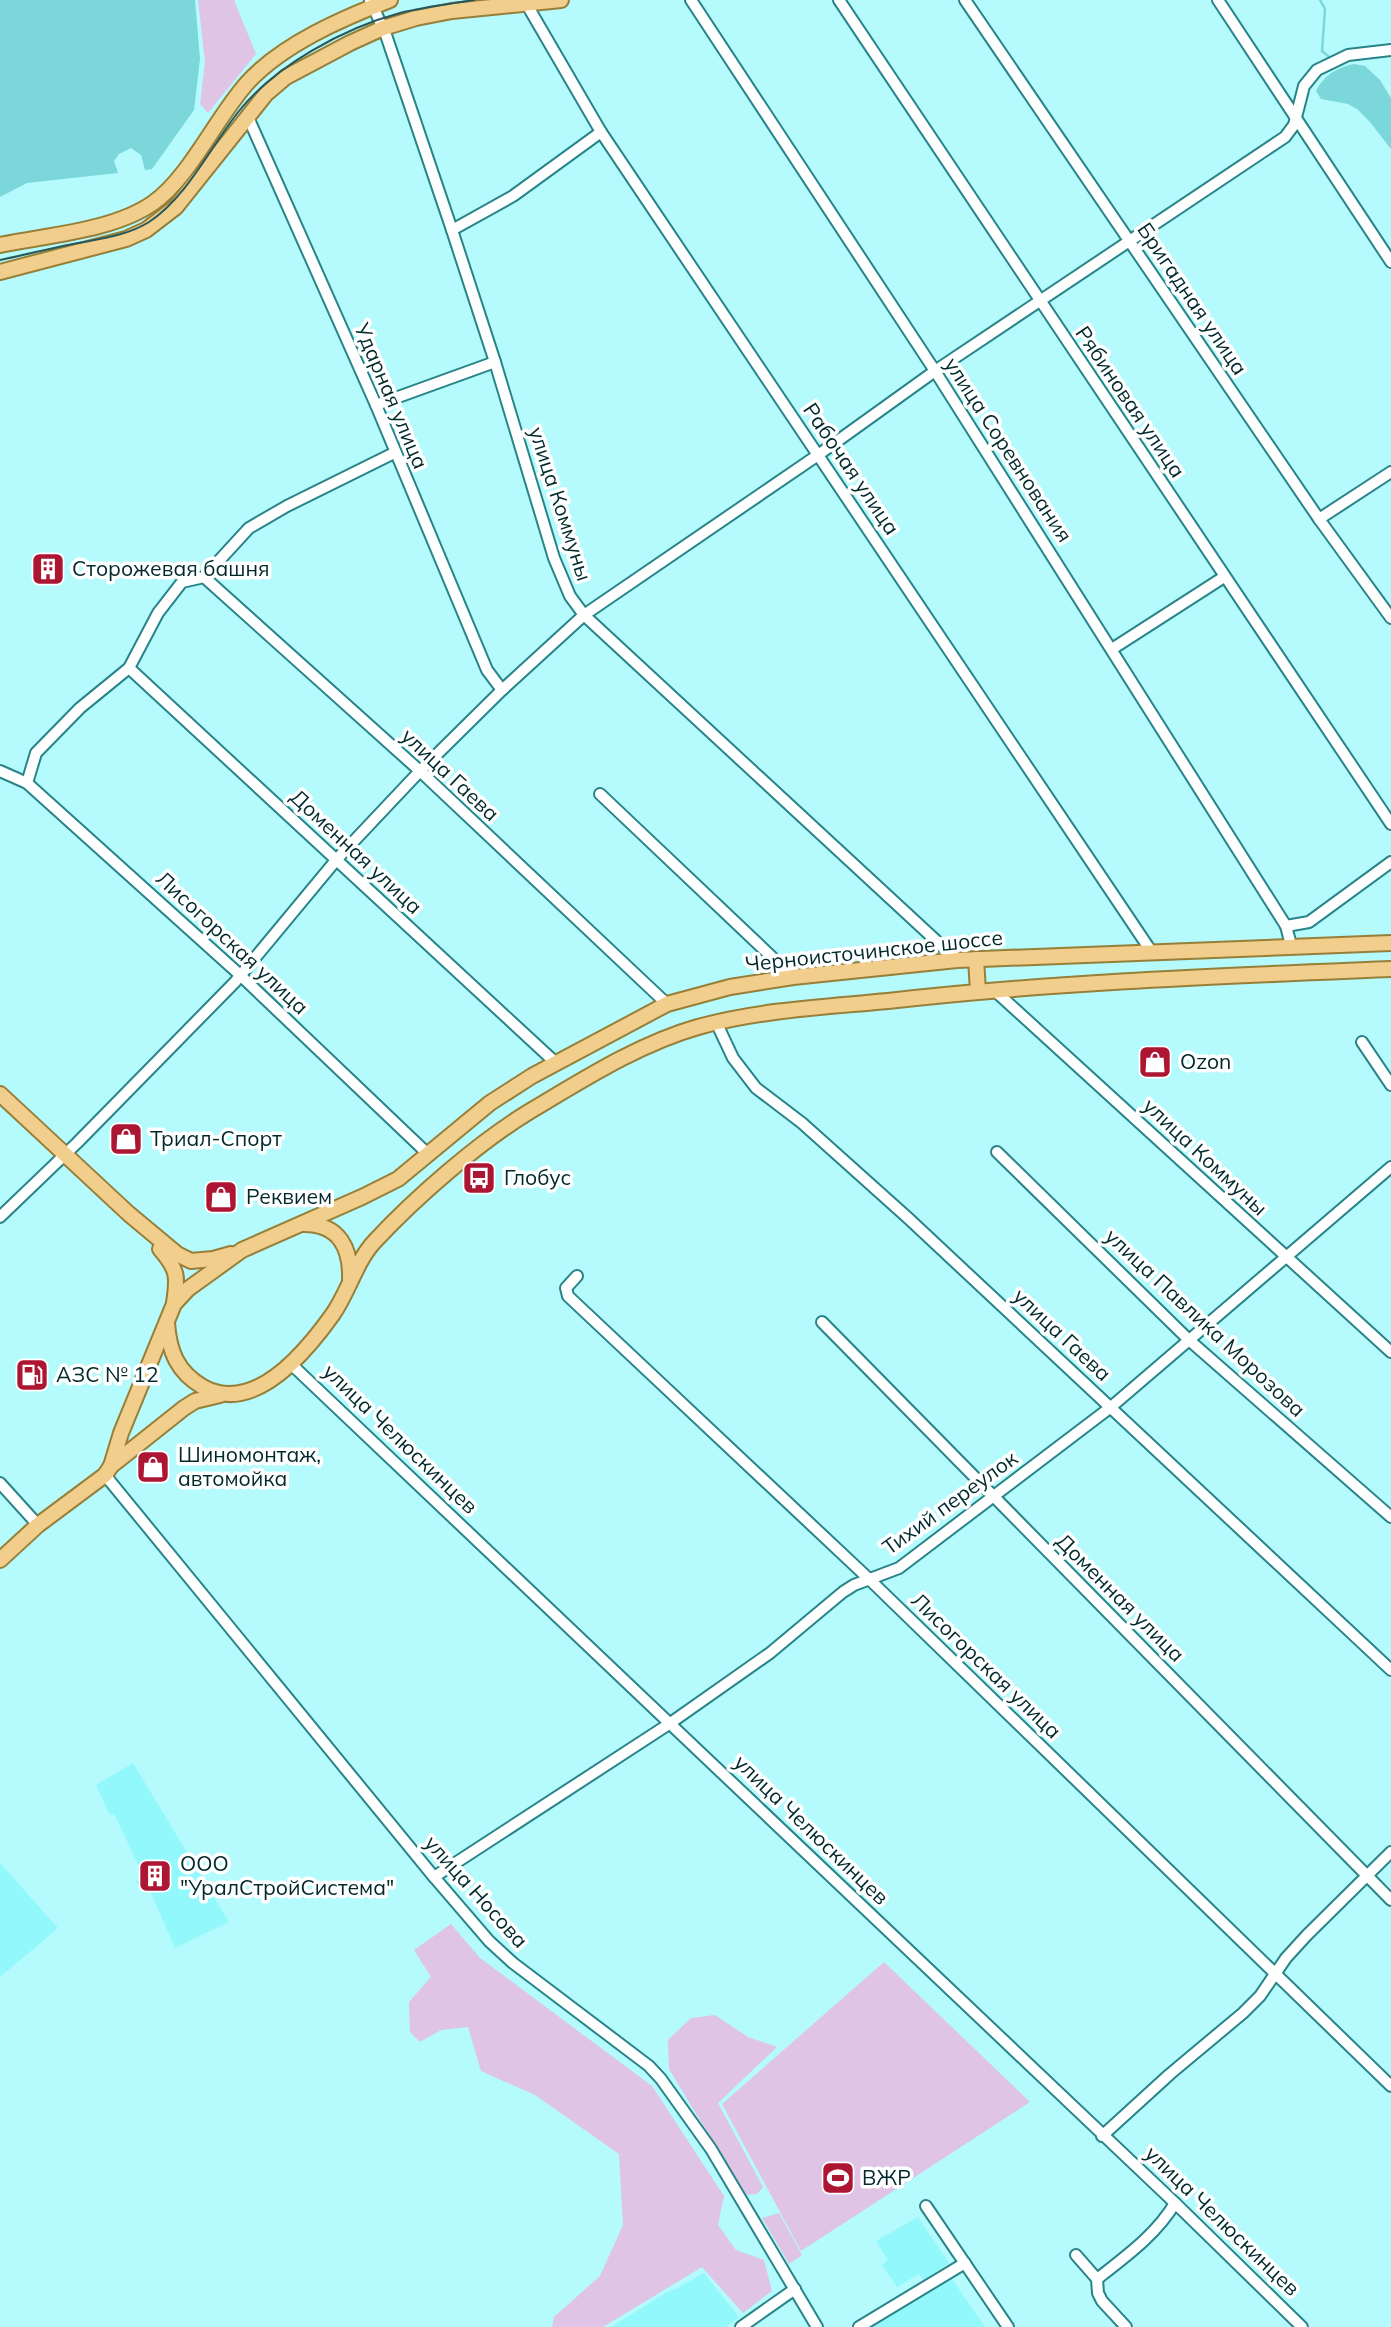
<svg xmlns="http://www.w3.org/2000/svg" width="1391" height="2327" font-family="Mulish,sans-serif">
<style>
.built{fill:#93f8fc}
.green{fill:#dfc4e5}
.water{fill:#7cd7da}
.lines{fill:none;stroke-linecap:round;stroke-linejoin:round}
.stream{stroke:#7cd7da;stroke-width:2.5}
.minor-casing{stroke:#278589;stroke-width:14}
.major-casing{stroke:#977f38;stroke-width:18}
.minor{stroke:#fff;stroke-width:10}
.major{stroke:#f1ce8c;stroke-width:14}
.tram{stroke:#285759;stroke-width:2}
.labels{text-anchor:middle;stroke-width:7;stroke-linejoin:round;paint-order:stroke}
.street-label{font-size:21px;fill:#01292b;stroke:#fff}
.poi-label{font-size:21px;fill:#01292b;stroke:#fff;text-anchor:start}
</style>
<rect width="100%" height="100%" fill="#b5fafc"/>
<g class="built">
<polygon points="133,1763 229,1922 175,1948 148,1886 140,1889 136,1881 144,1876 114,1814 110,1815 96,1785"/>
<polygon points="0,1863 58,1928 0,1977"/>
<polygon points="918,2217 949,2263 923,2280 919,2274 897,2287 882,2265 888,2260 876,2241"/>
<polygon points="704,2273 739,2317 726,2327 611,2327 669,2291 676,2289"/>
<polygon points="952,2279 985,2327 869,2327"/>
</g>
<g class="green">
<polygon points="198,0 234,0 256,54 208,113 200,104 205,62"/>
<polygon points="451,1924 480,1958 652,2086 724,2196 718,2225 736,2250 764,2260 772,2291 743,2313 702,2267 603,2327 552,2327 554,2317 600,2276 623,2225 619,2154 535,2095 481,2071 468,2027 441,2030 420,2042 410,2032 409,2002 431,1977 414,1950"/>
<polygon points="884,1962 1030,2102 801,2251 722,2104"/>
<polygon points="715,2015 748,2037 777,2047 718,2103 763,2187 757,2194 745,2195 669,2069 668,2040 691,2018"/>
<polygon points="779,2213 802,2255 789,2264 762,2218"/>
</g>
<g class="water">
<polygon points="0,0 195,0 200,59 194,110 152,169 145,170 141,155 131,148 119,154 114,161 118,173 27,183 0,197"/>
<path d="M1354 64 1365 66 1380 80 1391 98V149L1370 122 1357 109 1348 104 1321 99 1316 91C1323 76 1337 67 1354 64Z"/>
</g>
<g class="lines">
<polyline class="stream" points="1320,0 1325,9 1322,51 1328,56"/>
<defs>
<g id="minor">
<polyline points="370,0 386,35 452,230 495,362 554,558 570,596 584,615 957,960"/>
<polyline points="691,0 935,371 1286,926 1291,945"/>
<polyline points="839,0 1391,824"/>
<polyline points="965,0 1319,519 1391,618"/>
<polyline points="1218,0 1391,262"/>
<polyline points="531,3 530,10 601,132 1151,951"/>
<polyline points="247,115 376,405 487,670 502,690"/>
<polyline points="452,230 513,196 601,132"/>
<polyline points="376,405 495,362"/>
<polyline points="1319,519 1391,472"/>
<polyline points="204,577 420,771 667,1004"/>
<polyline points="1112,649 1224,577"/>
<polyline points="129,668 557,1064"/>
<polyline points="0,771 27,783 239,974 429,1155"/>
<polyline points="27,783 36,753 80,708 129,668 158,613 182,582 204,577 249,528 287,506 394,453"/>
<polyline points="600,794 793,977"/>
<polyline points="1286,926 1309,922 1391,862"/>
<polyline points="994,990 1391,1352"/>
<polyline points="717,1024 733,1058 756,1088 802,1123 908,1218 1391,1670"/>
<polyline points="1362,1042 1391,1085"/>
<polyline points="997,1152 1189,1340 1391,1517"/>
<polyline points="0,1217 77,1143 235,982 337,859 420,771 502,690 584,615 818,455 935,371 1285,137 1294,125 1304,86 1317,70 1348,55 1391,50"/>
<polyline points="577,1276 566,1288 568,1296 869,1579 1391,2086"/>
<polyline points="822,1322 1391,1900"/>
<polyline points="291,1364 1175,2203 1302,2327"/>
<polyline points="105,1475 434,1877 489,1941 513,1963 649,2066 661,2079 711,2149 817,2327"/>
<polyline points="0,1483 38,1525"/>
<polyline points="434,1877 669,1724 770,1653 843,1592 854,1585 899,1568 1111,1407 1391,1167"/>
<polyline points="1102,2136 1170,2074 1243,2013 1260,1996 1286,1958 1307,1935 1391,1852"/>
<polyline points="926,2206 1008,2327"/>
<polyline points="1076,2255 1097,2279 1098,2293 1102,2301 1126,2327"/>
<path d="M1097 2279C1125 2257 1157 2234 1175 2203"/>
<polyline points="741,2327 795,2289"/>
<polyline points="859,2327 965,2263"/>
</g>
<g id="major">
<path d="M0 245C47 235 113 231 153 203 190 177 217 116 248 82 283 44 343 18 390 0"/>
<polyline points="0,272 126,239 146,230 176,207 266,94 286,77 350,43 383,28 416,18 452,11 561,0"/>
<polyline points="976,959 978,991"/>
<polyline points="0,1094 129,1214 177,1254 191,1261 213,1259 231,1254"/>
<path d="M304 1224C340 1224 351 1249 350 1280"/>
<path d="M160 1249C178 1270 178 1276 174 1303"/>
<path d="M167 1323C169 1351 177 1372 203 1387 254 1415 306 1352 333 1314 349 1291 356 1261 375 1241 416 1197 477 1144 527 1113 581 1081 638 1044 698 1027 759 1010 825 1007 888 1001 1055 982 1223 976 1391 969"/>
<polyline points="111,1466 121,1433 174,1304 188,1289 242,1250 362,1197 398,1179 490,1103 532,1076 667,1004 730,987 793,977 957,960 1391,943"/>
<polyline points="0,1560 38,1525 105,1475 111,1466 184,1408 195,1401 220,1395"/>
</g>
</defs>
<use href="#minor" class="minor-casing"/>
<use href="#major" class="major-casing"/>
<use href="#minor" class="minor"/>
<use href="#major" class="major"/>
<path class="tram" d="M0 260C24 255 48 249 73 244 98 239 127 236 149 222 187 197 211 146 239 111 276 65 344 28 400 13 424 7 449 4 474 0"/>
</g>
<defs>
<symbol id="building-square" viewBox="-11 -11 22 22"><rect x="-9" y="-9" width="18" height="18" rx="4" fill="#ac1632" stroke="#fff"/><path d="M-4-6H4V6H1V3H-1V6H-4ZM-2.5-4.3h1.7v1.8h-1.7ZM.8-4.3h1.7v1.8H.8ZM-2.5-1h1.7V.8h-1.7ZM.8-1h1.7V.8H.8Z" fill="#fff"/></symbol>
<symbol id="shop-square" viewBox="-11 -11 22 22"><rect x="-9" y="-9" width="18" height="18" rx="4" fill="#ac1632" stroke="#fff"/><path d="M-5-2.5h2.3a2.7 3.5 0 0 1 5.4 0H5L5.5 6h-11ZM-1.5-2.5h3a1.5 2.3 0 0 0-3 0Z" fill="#fff"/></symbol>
<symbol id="bus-square" viewBox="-11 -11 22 22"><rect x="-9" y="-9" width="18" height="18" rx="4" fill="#ac1632" stroke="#fff"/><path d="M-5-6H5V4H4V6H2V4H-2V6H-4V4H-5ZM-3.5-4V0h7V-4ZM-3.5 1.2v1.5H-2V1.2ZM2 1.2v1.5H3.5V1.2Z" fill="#fff"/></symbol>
<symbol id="fuel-square" viewBox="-11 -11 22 22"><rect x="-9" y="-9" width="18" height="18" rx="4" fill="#ac1632" stroke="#fff"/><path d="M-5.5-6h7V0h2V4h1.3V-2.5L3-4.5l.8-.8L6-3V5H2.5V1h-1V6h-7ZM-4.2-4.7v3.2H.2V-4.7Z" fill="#fff"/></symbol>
<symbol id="stadium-square" viewBox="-11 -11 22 22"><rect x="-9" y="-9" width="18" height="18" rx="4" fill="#ac1632" stroke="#fff"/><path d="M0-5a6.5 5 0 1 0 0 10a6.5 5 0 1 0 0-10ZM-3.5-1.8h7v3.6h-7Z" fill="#fff"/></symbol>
</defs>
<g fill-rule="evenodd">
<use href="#building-square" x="29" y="550" width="38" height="38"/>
<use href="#shop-square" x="1136" y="1043" width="38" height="38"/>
<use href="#shop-square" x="107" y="1120" width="38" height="38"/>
<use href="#bus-square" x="460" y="1159" width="38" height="38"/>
<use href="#shop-square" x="202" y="1178" width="38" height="38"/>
<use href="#fuel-square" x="13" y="1356" width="38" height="38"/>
<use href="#shop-square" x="134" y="1448" width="38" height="38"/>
<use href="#building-square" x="136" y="1857" width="38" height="38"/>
<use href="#stadium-square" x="819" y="2159" width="38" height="38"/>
</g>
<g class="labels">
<g class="street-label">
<text transform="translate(1192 299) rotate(56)" y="7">Бригадная улица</text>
<text transform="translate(391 396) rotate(67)" y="7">Ударная улица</text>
<text transform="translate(1130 402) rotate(56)" y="7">Рябиновая улица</text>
<text transform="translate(1008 450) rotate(57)" y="7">улица Соревнования</text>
<text transform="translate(851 469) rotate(56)" y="7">Рабочая улица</text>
<text transform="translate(560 504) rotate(72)" y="7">улица Коммуны</text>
<text transform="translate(450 775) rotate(43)" y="7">улица Гаева</text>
<text transform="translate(356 852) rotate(43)" y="7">Доменная улица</text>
<text transform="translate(232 943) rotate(43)" y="7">Лисогорская улица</text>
<text transform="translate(874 951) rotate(-6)" y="7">Черноисточинское шоссе</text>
<text transform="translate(1205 1157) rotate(43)" y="7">улица Коммуны</text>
<text transform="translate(1205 1323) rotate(43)" y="7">улица Павлика Морозова</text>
<text transform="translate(1062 1335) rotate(43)" y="7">улица Гаева</text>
<text transform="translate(400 1439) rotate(44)" y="7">улица Челюскинцев</text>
<text transform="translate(950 1503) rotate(-36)" y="7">Тихий переулок</text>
<text transform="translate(1120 1598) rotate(45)" y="7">Доменная улица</text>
<text transform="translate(986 1666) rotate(44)" y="7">Лисогорская улица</text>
<text transform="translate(811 1830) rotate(44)" y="7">улица Челюскинцев</text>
<text transform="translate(476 1892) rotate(48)" y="7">улица Носова</text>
<text transform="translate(1222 2221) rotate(44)" y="7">улица Челюскинцев</text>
</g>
<g class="poi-label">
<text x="72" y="576">Сторожевая башня</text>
<text x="1180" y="1069">Ozon</text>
<text x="150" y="1146">Триал-Спорт</text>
<text x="504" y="1185">Глобус</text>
<text x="246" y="1204">Реквием</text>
<text x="56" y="1382">АЗС № 12</text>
<text x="178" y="1462">Шиномонтаж,<tspan x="178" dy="24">автомойка</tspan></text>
<text x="180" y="1871">ООО<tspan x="180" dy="24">"УралСтройСистема"</tspan></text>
<text x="862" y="2185">ВЖР</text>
</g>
</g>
</svg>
